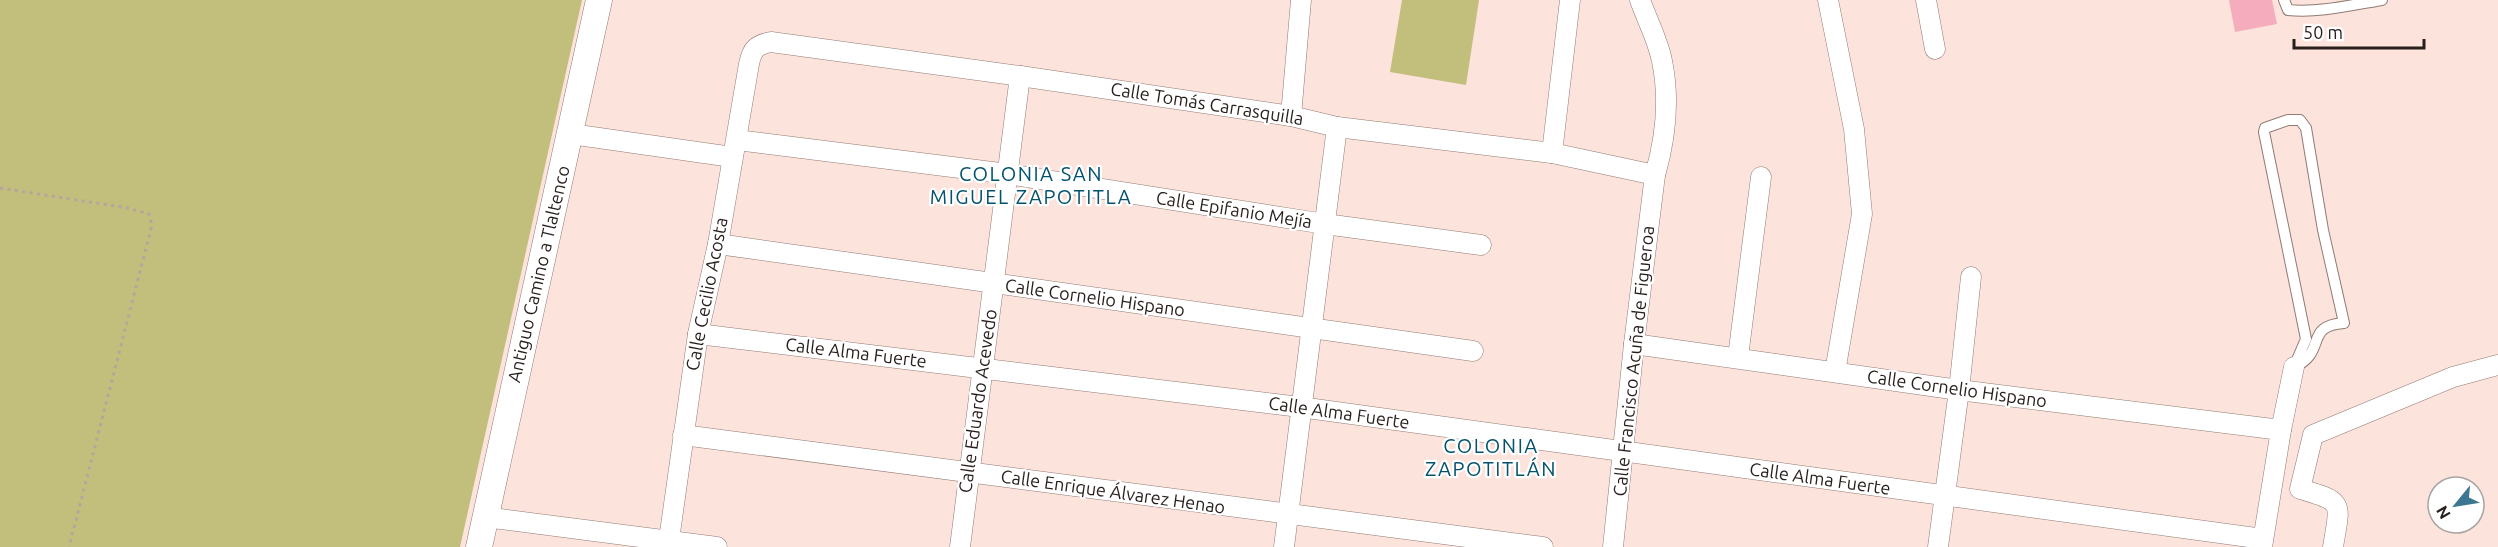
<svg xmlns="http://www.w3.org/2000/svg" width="2498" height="547" font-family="Ubuntu,sans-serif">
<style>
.green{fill:#c2be7c}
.building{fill:#f5adbe}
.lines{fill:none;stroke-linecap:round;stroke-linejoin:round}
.service-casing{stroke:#917b74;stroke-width:12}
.minor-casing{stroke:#917b74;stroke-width:21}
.tertiary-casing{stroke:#917b74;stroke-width:27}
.path{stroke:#b8a49e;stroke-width:3;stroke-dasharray:3 4.5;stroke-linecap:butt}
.service{stroke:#fff;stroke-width:10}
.minor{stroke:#fff;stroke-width:20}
.tertiary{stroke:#fff;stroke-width:26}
.labels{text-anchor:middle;stroke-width:4.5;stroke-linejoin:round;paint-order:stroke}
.street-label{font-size:18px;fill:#281f1c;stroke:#fff}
.neighbourhood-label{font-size:20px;letter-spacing:1.5px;fill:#02526d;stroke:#fff}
</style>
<rect width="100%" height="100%" fill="#fce3db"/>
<g class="green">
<polygon points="0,0 582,0 460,547 0,547"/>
<polygon points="1402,0 1479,0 1466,85 1390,72"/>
</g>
<polygon class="building" points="2229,0 2272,0 2277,24 2235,32"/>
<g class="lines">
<defs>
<g id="service">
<path d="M2284 0 2288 10C2320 13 2351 5 2382 0"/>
<path d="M2288 120H2300L2306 128 2323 230 2344 323C2303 326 2328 352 2294 367L2306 339 2264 132 2265 128Z"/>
</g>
<g id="minor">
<polyline points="1828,0 1854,129 1862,214 1835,372"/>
<polyline points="1926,0 1935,49"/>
<polyline points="1291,116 1301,0"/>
<polyline points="571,134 732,157"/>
<polyline points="737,140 1008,174 1325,224 1481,245"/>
<polyline points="1552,153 1570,0"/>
<polyline points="718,244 1473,351"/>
<polyline points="698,334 1300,407 2263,539"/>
<polyline points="1634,344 1959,390 2281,430"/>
<polyline points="1738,357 1761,177"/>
<polyline points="683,435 1543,547"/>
<polyline points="485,517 717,547"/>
<path d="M668 547 698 334 718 244 749 64C752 49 756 45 771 42L1020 76 1291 116 1337 127 1552 153 1655 175"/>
<polyline points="960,547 1020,76"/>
<polyline points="1284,547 1337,127"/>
<path d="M1613 547 1634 344 1655 175C1666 137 1670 100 1662 61 1658 40 1647 20 1640 0"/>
<polyline points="1938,547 1959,390 1971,277"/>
<polyline points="2262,547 2281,430 2294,367"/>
<path d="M2333 547C2340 503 2346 502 2300 489L2313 435 2453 377 2498 365"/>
</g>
<polyline id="tertiary" points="479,547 599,0"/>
</defs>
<use href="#service" class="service-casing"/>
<use href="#minor" class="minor-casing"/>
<use href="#tertiary" class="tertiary-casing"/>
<polyline class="path" points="0,188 128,208 149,214 152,225 69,547"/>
<use href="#service" class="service"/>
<use href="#minor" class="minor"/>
<use href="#tertiary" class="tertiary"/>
</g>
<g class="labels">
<g class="street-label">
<text transform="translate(1207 104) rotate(9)" y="6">Calle Tomás Carrasquilla</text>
<text transform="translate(1234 210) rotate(9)" y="6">Calle Epifanio Mejía</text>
<text transform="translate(539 274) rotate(-77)" y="6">Antiguo Camino a Tlaltenco</text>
<text transform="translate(707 294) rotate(-79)" y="6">Calle Cecilio Acosta</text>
<text transform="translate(1095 298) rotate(8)" y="6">Calle Cornelio Hispano</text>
<text transform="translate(856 353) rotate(7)" y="6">Calle Alma Fuerte</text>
<text transform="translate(1634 361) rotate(-84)" y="6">Calle Francisco Acuña de Figueroa</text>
<text transform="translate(1957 389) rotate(8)" y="6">Calle Cornelio Hispano</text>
<text transform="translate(978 401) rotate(-82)" y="6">Calle Eduardo Acevedo</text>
<text transform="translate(1339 413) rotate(8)" y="6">Calle Alma Fuerte</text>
<text transform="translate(1820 479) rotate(8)" y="6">Calle Alma Fuerte</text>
<text transform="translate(1113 492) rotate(8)" y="6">Calle Enrique Álvarez Henao</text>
</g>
<g class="neighbourhood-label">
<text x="1031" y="181">COLONIA SAN<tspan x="1031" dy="23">MIGUEL ZAPOTITLA</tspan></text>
<text x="1491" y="453">COLONIA<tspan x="1491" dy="23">ZAPOTITLÁN</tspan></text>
</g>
</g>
<g transform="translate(2456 505) rotate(240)"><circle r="28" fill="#ffffff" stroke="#a9a5a4" stroke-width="1.5"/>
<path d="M0-4.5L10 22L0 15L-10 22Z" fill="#3d7690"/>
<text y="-9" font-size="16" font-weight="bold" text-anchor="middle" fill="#281f1c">N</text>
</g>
<path d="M2294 39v9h130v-9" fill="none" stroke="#281f1c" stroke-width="3"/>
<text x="2303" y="39" font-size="18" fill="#281f1c" stroke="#ffffff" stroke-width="4.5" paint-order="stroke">50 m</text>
</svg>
